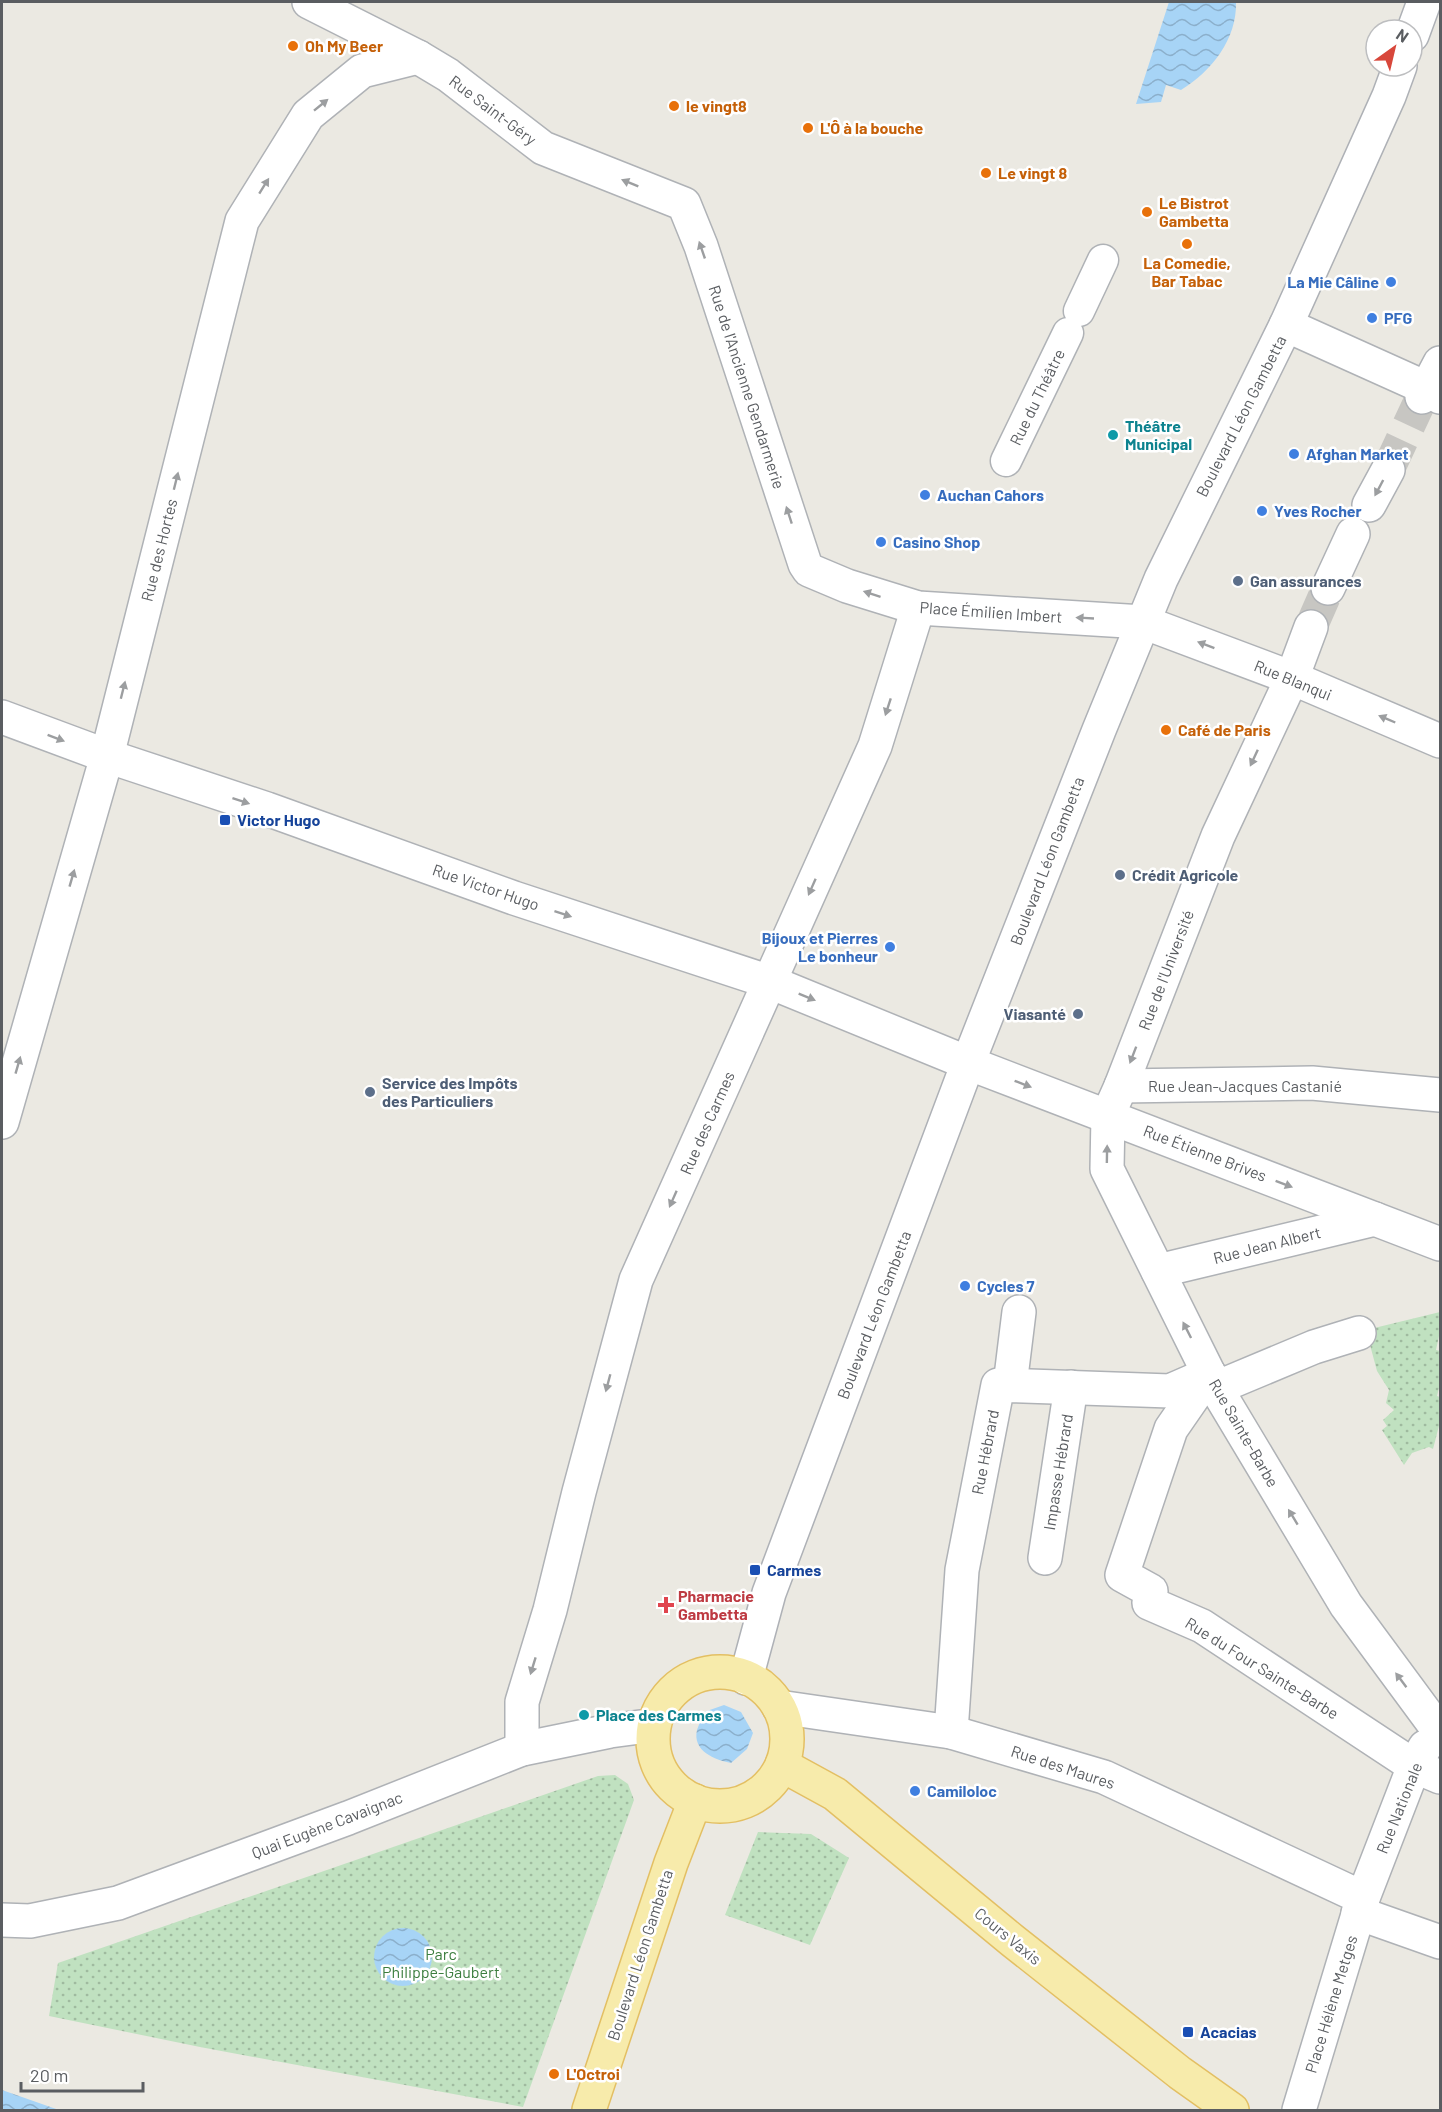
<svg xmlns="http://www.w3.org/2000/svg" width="1442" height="2112" font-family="Barlow,sans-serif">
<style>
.park{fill:url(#park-dots)}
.water{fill:url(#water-waves)}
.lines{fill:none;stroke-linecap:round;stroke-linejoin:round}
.minor-tunnel{stroke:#c7c6c2;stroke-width:33;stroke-dasharray:33 16;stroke-linecap:butt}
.pedestrian-casing{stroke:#afb2b6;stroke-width:33}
.minor-casing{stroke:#afb2b6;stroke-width:36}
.tertiary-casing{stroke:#afb2b6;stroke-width:36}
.secondary-casing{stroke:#aeb1b6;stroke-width:36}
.primary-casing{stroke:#e3bf63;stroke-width:36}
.pedestrian{stroke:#fff;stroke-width:30}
.minor{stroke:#fff;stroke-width:33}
.tertiary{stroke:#fff;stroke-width:33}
.secondary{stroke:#fff;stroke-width:33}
.primary{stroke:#f7ebab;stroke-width:33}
.oneway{fill:#9c9ea0}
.food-dot{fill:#e8710a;stroke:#fff;stroke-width:2}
.shop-dot{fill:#3f7fe0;stroke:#fff;stroke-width:2}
.culture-dot{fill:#0f9aa8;stroke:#fff;stroke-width:2}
.service-dot{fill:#5c6f8a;stroke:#fff;stroke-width:2}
.transit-dot{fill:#1a4fb4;stroke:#fff;stroke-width:2}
.health-dot{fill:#e0444e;stroke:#fff;stroke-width:2}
.labels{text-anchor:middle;stroke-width:5;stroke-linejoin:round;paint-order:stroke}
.food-label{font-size:16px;font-weight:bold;fill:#c56008;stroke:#fff;text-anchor:start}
.street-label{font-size:16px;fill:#5a5d61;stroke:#fff}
.shop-label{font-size:16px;font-weight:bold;fill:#366cbe;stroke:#fff;text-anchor:start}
.culture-label{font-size:16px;font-weight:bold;fill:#0d838f;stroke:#fff;text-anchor:start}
.service-label{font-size:16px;font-weight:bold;fill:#4e5e75;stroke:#fff;text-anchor:start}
.transit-label{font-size:16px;font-weight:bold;fill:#164399;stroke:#fff;text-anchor:start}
.health-label{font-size:16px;font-weight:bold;fill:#be3a42;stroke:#fff;text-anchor:start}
.park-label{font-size:16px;fill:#3c7e3f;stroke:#fff}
</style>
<defs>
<pattern id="park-dots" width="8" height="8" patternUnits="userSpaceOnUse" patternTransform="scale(1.5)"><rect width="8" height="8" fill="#c0e1c0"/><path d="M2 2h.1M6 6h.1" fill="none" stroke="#9fba9f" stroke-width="1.8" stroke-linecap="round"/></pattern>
<pattern id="water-waves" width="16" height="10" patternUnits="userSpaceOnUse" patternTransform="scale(1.5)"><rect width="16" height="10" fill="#a7d4f6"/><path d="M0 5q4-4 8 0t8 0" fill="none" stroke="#8bafcb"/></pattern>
</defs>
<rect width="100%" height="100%" fill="#ebe9e2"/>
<g class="park">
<polygon points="1440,1312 1440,1336 1439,1336 1436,1350 1440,1351 1440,1384 1437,1396 1440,1397 1440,1422 1433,1449 1429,1447 1412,1453 1404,1465 1382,1430 1387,1426 1383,1420 1394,1410 1386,1403 1389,1390 1377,1371 1366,1330"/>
<polygon points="615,1775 628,1784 634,1800 523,2107 200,2047 49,2016 58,1963 598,1776"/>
<polygon points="758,1832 811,1834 849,1858 810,1945 725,1915"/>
</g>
<g class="water">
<path d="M1169 2H1236C1237 39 1212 71 1181 90L1166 85 1161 102 1136 104Z"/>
<path d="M724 1705 741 1712 753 1733 747 1749 731 1763C715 1760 692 1751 697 1730 699 1724 702 1718 704 1712Z"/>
<circle cx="403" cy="1957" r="29"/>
<polygon points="2,2090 59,2110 2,2110"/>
</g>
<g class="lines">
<g class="minor-tunnel">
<polyline points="1388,470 1422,397"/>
<polyline points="1311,627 1328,588"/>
</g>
<defs>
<g id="pedestrian">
<polyline points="1079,311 1103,260"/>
<polyline points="1006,461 1068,333"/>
</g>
<g id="minor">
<polyline points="309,2 418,57 448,75 543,148 684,204 701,246 805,564 809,570 847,586 918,608 1143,622 1292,678 1440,741"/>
<polyline points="1286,325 1426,388 1440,397"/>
<polyline points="1422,397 1440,363"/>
<polyline points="1369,505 1388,470"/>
<polyline points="1328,588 1353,534"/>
<polyline points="1311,627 1292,678 1218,836 1121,1086 1108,1115 1107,1169 1216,1388 1346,1605 1436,1727"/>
<polyline points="2,717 107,756 267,809 514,898 770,982 968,1063 1440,1244"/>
<polyline points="1121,1086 1312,1083 1440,1095"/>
<polyline points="2,1122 107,756 242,221 308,115 362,71 418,57"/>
<polyline points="1158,1271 1375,1219"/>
<polyline points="1209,1374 1171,1429 1122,1575 1151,1591 1149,1603 1202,1626 1414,1766 1440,1777"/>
<polyline points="1010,1385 1019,1312"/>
<polyline points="1216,1388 1314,1347 1359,1333"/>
<polyline points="1045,1558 1071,1387"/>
<polyline points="779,1707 951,1732 1104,1777 1363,1898"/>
<polyline points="951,1732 962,1570 998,1385 1170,1391 1209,1374"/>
<polyline points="522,1749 522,1702 550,1610 579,1492 636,1280 875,746 918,608"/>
<polyline points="1358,1913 1440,1942"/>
<polyline points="1299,2110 1363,1898 1414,1766 1425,1747"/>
</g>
<polyline id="tertiary" points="2,1920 30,1921 118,1903 348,1818 522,1749 610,1731 640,1727 652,1729"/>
<g id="secondary">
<polyline points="1412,35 1424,2"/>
<polyline points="746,1678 769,1593 968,1063 1099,730 1161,579 1286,325 1389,96 1400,66"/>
</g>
<g id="primary">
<circle cx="720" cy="1739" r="67"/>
<polyline points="782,1765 835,1794 1013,1941 1180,2073 1232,2110"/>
<polyline points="589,2110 671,1863 695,1801"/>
</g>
</defs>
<use href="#pedestrian" class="pedestrian-casing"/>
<use href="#minor" class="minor-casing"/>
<use href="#tertiary" class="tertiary-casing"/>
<use href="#secondary" class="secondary-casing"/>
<use href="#primary" class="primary-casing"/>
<use href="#pedestrian" class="pedestrian"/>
<use href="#minor" class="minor"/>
<use href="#tertiary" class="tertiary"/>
<use href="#secondary" class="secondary"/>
<use href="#primary" class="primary"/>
</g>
<defs><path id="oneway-solid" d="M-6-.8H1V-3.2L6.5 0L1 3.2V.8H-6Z" transform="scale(1.5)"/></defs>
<g class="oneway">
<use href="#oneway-solid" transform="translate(321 105) rotate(-39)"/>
<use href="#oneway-solid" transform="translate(630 183) rotate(-158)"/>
<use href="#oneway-solid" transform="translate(264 186) rotate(-58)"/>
<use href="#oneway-solid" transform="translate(702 250) rotate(-109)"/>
<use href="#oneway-solid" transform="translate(176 481) rotate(-76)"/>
<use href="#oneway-solid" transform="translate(1379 488) rotate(118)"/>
<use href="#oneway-solid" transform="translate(789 515) rotate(-108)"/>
<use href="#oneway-solid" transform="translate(872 594) rotate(-162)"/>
<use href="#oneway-solid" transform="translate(1085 618) rotate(-177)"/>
<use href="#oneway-solid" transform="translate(1206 645) rotate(-159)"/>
<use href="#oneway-solid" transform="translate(123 690) rotate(-76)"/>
<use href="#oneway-solid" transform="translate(888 707) rotate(108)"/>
<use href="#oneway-solid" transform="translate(1387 719) rotate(-157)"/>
<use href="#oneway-solid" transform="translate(56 738) rotate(21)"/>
<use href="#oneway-solid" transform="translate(1254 758) rotate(115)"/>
<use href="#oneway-solid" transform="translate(241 801) rotate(18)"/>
<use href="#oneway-solid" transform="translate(72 878) rotate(-74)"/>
<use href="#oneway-solid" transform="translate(812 887) rotate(114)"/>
<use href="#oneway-solid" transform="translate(563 914) rotate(18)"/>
<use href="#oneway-solid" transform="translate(807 997) rotate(22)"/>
<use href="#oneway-solid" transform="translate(1133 1055) rotate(111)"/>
<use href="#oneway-solid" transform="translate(18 1065) rotate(-74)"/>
<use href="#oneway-solid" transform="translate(1023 1084) rotate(21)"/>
<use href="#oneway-solid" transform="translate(1107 1154) rotate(-89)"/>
<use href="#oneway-solid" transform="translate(1284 1184) rotate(21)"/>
<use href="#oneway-solid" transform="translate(673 1199) rotate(114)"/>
<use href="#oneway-solid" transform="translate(1187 1330) rotate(-117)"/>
<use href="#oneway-solid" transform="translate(608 1383) rotate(105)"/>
<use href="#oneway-solid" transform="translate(1293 1517) rotate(-121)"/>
<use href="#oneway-solid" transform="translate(533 1666) rotate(107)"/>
<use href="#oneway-solid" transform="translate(1401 1680) rotate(-127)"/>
</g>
<g class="food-dot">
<circle cx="293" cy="46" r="6"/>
<circle cx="674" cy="106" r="6"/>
<circle cx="808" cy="128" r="6"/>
<circle cx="986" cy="173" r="6"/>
<circle cx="1147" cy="212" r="6"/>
<circle cx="1187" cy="244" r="6"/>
<circle cx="1166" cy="730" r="6"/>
<circle cx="554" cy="2074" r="6"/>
</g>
<g class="shop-dot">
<circle cx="1391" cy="282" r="6"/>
<circle cx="1372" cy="318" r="6"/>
<circle cx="1294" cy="454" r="6"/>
<circle cx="925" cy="495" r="6"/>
<circle cx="1262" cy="511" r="6"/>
<circle cx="881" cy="542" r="6"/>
<circle cx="890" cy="947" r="6"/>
<circle cx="965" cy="1286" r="6"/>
<circle cx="915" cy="1791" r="6"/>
</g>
<g class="culture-dot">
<circle cx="1113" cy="435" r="6"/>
<circle cx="584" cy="1715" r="6"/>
</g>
<g class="service-dot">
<circle cx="1238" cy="581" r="6"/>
<circle cx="1120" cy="875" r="6"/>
<circle cx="1078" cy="1014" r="6"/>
<circle cx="370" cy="1092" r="6"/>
</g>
<g class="transit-dot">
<rect x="219" y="814" width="12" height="12" rx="3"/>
<rect x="749" y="1564" width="12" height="12" rx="3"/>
<rect x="1182" y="2026" width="12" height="12" rx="3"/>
</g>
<path class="health-dot" d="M663 1596h6v6h6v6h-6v6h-6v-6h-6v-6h6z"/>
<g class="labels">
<g class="food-label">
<text x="305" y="52">Oh My Beer</text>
<text x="686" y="112">le vingt8</text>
<text x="820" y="134">L'Ô à la bouche</text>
<text x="998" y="179">Le vingt 8</text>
<text x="1159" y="209">Le Bistrot<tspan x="1159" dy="18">Gambetta</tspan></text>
<text x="1187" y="269" text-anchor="middle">La Comedie,<tspan x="1187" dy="18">Bar Tabac</tspan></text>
<text x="1178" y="736">Café de Paris</text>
<text x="566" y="2080">L'Octroi</text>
</g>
<g class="street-label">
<text transform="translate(493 110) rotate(37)" y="6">Rue Saint-Géry</text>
<text transform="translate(747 387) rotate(72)" y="6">Rue de l'Ancienne Gendarmerie</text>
<text transform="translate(1037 397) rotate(-64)" y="6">Rue du Théâtre</text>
<text transform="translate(1241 416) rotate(-63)" y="6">Boulevard Léon Gambetta</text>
<text transform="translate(159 550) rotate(-76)" y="6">Rue des Hortes</text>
<text transform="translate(991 612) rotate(4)" y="6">Place Émilien Imbert</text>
<text transform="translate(1293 680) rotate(22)" y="6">Rue Blanqui</text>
<text transform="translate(1047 861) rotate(-69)" y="6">Boulevard Léon Gambetta</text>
<text transform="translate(486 887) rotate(19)" y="6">Rue Victor Hugo</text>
<text transform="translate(1166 970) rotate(-69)" y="6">Rue de l'Université</text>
<text x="1245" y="1092">Rue Jean-Jacques Castanié</text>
<text transform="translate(707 1123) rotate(-66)" y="6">Rue des Carmes</text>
<text transform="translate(1205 1153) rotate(21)" y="6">Rue Étienne Brives</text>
<text transform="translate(1267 1245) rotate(-14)" y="6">Rue Jean Albert</text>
<text transform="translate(874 1315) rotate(-69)" y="6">Boulevard Léon Gambetta</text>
<text transform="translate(1244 1433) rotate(60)" y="6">Rue Sainte-Barbe</text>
<text transform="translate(985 1452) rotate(-79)" y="6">Rue Hébrard</text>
<text transform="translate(1058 1472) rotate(-81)" y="6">Impasse Hébrard</text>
<text transform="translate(1262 1668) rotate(32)" y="6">Rue du Four Sainte-Barbe</text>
<text transform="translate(1063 1767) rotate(18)" y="6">Rue des Maures</text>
<text transform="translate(1399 1808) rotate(-68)" y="6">Rue Nationale</text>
<text transform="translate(327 1825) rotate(-21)" y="6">Quai Eugène Cavaignac</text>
<text transform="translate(1008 1936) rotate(39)" y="6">Cours Vaxis</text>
<text transform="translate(640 1955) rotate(-72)" y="6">Boulevard Léon Gambetta</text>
<text transform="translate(1331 2004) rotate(-73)" y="6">Place Hélène Metges</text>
</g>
<g class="shop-label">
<text x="1379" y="288" text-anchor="end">La Mie Câline</text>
<text x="1384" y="324">PFG</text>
<text x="1306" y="460">Afghan Market</text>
<text x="937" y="501">Auchan Cahors</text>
<text x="1274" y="517">Yves Rocher</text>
<text x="893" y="548">Casino Shop</text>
<text x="878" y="944" text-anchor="end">Bijoux et Pierres<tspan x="878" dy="18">Le bonheur</tspan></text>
<text x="977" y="1292">Cycles 7</text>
<text x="927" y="1797">Camiloloc</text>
</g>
<g class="culture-label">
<text x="1125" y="432">Théâtre<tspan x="1125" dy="18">Municipal</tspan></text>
<text x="596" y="1721">Place des Carmes</text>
</g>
<g class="service-label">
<text x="1250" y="587">Gan assurances</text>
<text x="1132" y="881">Crédit Agricole</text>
<text x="1066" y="1020" text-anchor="end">Viasanté</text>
<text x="382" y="1089">Service des Impôts<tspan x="382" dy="18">des Particuliers</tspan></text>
</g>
<g class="transit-label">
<text x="237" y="826">Victor Hugo</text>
<text x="767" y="1576">Carmes</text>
<text x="1200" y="2038">Acacias</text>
</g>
<g class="health-label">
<text x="678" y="1602">Pharmacie<tspan x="678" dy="18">Gambetta</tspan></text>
</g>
<g class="park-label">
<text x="441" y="1960">Parc<tspan x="441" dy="18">Philippe-Gaubert</tspan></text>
</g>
</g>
<rect width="1442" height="2112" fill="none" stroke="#5a5d61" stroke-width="6"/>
<g transform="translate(1394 48) rotate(34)"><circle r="28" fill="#ffffff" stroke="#bdbec0" stroke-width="1.5"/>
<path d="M0-4.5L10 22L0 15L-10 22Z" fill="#d8473b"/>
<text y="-9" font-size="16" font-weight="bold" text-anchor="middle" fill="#5a5d61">N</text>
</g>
<path d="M21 2082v9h122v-9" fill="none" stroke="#5a5d61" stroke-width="3"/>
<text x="30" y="2082" font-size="18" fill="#5a5d61" stroke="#ffffff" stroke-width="4.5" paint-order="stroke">20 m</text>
</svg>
